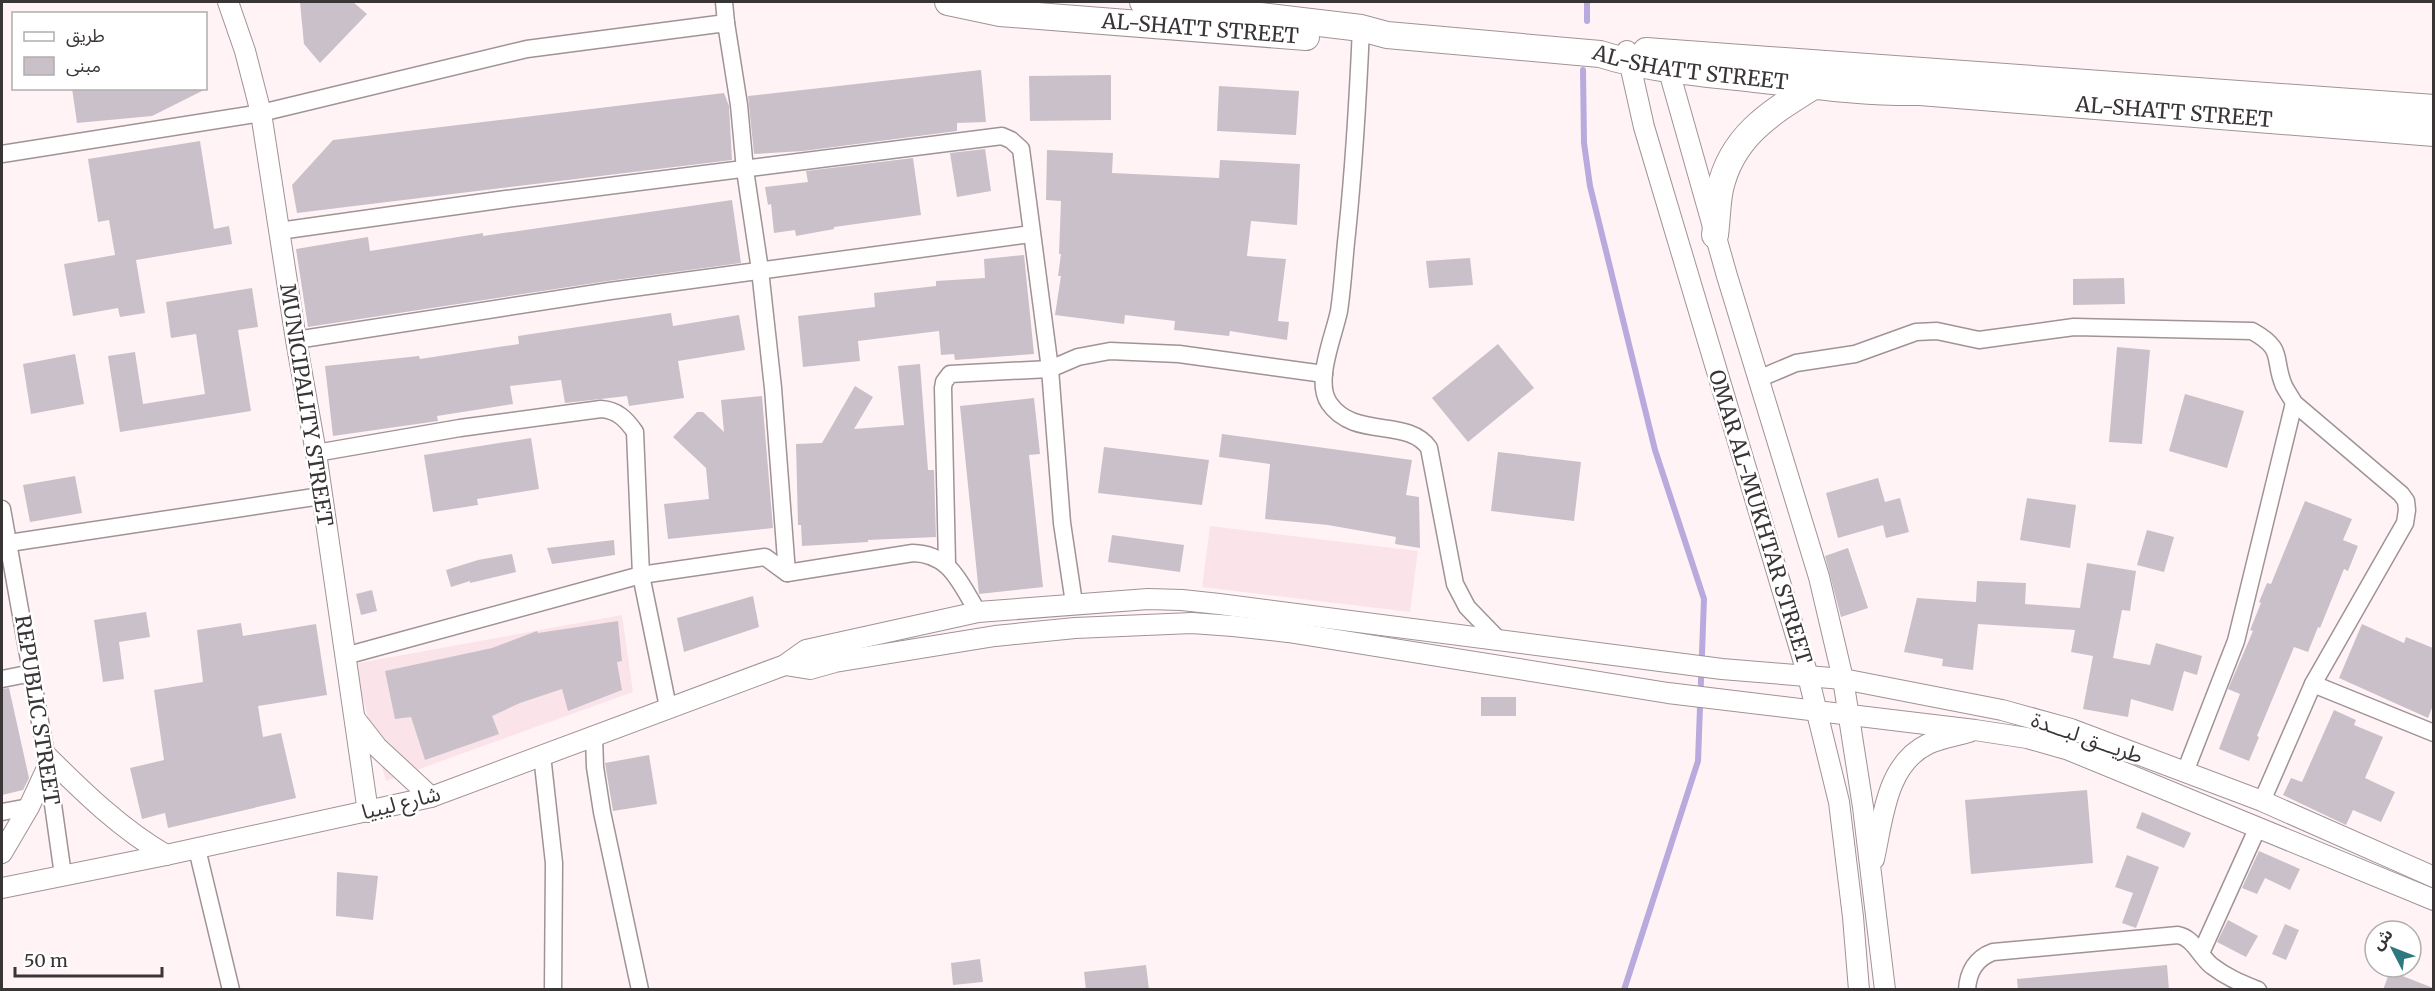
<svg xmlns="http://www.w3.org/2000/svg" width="2435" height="991" font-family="Merriweather,'Noto Sans Arabic',serif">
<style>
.built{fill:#fbe4e9}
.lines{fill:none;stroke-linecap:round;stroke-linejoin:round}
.stream{stroke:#b8aadd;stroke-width:6}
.building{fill:#cac0c9}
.minor-casing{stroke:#a09396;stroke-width:19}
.tertiary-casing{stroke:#a09396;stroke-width:22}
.primary-casing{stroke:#a09396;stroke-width:28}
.minor{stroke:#fff;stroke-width:16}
.tertiary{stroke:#fff;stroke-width:20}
.primary{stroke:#fff;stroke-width:26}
.labels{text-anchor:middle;stroke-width:5;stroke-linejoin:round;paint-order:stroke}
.street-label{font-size:21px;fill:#393435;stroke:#fff}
</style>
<rect width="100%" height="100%" fill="#fff3f6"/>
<g class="built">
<polygon points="1210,526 1418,551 1410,612 1202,587"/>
<polygon points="622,615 633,692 386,781 353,664"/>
</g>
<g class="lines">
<g class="stream">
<polyline points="1587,2 1587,21"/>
<polyline points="1583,70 1584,143 1590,186 1655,450 1704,599 1698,761 1624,990"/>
</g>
</g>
<g class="building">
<polygon points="300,2 353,2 367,14 320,63 304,44"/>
<polygon points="981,70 986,122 957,123 957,131 803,151 754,154 748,96"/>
<polygon points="1111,75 1111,120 1030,121 1029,76"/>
<polygon points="1219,86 1299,91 1296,135 1217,131"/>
<polygon points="72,88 208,88 152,116 77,123"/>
<polygon points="724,93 729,106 732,160 297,213 292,185 333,140"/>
<polygon points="200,141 214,229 229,226 232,244 136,260 145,313 120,317 118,308 73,316 64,264 115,255 109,220 98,222 88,159"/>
<polygon points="985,149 991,191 957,197 950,153"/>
<polygon points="1047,150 1113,153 1112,173 1219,178 1220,160 1300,164 1297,225 1251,221 1247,256 1286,259 1278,321 1289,322 1287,340 1230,331 1229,336 1174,330 1175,321 1125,315 1124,324 1055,315 1061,276 1058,276 1061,254 1059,254 1061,201 1046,200"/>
<polygon points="913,158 921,215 834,227 834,229 796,236 795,230 774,233 771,204 768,205 765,187 808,182 806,171"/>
<polygon points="732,200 741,263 608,281 308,327 296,249 368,237 370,251 483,233 483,236"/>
<polygon points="1024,255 1034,354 955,360 954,354 941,355 939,331 858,341 860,361 803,367 798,316 875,307 874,293 936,286 936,281 985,278 984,259"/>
<polygon points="1470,258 1473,285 1429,288 1426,261"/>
<polygon points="2124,278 2125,304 2073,305 2073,279"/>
<polygon points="252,288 258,327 238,330 251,411 120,432 108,356 135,352 143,404 205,394 196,334 171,338 166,302"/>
<polygon points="671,313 673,326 739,315 745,350 678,361 684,398 629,406 627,396 565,403 561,380 510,386 513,404 437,416 438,421 333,436 325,366 419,356 420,359 519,344 518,336"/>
<polygon points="1498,344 1534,388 1468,442 1432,398"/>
<polygon points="2117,347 2150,350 2142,444 2109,442"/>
<polygon points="75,354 84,404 31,414 23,364"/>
<polygon points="920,364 928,470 934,470 936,537 868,540 868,542 802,546 801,525 798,525 796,444 822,443 855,386 873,397 854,429 904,425 898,366"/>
<polygon points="2185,394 2244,411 2227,468 2169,451"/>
<polygon points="762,396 773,528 668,539 664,504 709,499 706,468 673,437 697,412 703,412 724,432 721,400"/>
<polygon points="1034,398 1040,454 1029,455 1043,587 979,594 960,406"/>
<polygon points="1222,434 1412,460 1406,495 1419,497 1420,548 1395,544 1396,537 1328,525 1265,519 1270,464 1219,457"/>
<polygon points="531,438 539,489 477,499 478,505 433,512 424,455"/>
<polygon points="1104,447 1209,460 1202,505 1098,493"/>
<polygon points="1498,452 1581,462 1574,521 1491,511"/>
<polygon points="75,476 82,513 30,522 23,485"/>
<polygon points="1878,478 1885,502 1900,498 1909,532 1886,538 1883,525 1838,538 1826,493"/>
<polygon points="2027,498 2076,505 2070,548 2020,540"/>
<polygon points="2305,501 2352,519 2343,540 2358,546 2348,571 2344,569 2320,628 2318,627 2308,652 2294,647 2257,736 2259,737 2249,761 2219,749 2240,694 2228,689 2253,631 2250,630 2261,603 2259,602 2267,583 2271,584"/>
<polygon points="2147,530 2174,537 2164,572 2137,565"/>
<polygon points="1112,535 1184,545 1180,572 1108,562"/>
<polygon points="614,540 615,555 552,564 547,548"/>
<polygon points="1848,548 1868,608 1841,617 1825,556"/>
<polygon points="512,554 516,572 470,583 470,581 451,587 446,570 478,560"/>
<polygon points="2087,563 2136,571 2130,611 2122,610 2113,658 2150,665 2156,643 2202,656 2197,675 2184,671 2173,711 2131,699 2128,717 2083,709 2093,656 2071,652 2075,630 1978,624 1973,670 1942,666 1943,659 1904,652 1917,598 1976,602 1977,581 2026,583 2025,604 2080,608"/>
<polygon points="372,590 377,611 361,615 356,594"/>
<polygon points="753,596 759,627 684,652 677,618"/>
<polygon points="146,612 150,637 119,642 124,679 103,682 94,620"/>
<polygon points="618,621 622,661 617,662 622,690 568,711 562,689 520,703 492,716 499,734 425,760 411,717 395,719 385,671 492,648 537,631 538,633"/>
<polygon points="241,623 243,636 316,624 327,695 258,706 263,737 281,733 296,798 168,828 165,813 142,819 130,768 164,760 154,690 203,682 197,630"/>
<polygon points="2362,624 2404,643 2406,637 2433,648 2433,705 2428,718 2339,678"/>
<polygon points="9,688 29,778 23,790 2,795 2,689"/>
<rect x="1481" y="697" width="35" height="19"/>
<polygon points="2334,710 2356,720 2354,725 2383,737 2365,778 2395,792 2381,822 2353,810 2346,825 2283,795 2291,778 2302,782"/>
<polygon points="649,755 657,804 613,811 605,763"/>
<polygon points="2087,790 2093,863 1971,874 1965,800"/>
<polygon points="2142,812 2191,833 2184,848 2136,828"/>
<polygon points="2259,851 2300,869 2290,890 2265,878 2257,894 2242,888"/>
<polygon points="2127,855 2159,867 2136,928 2122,923 2133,893 2115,887"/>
<polygon points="337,872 378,876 373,920 336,916"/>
<polygon points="2228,920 2258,936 2246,957 2217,942"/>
<polygon points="2285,924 2299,930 2286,960 2272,954"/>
<polygon points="980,959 983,982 953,985 951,963"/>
<polygon points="1146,965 1149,990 1086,990 1084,972"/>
<polygon points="2167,965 2169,990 2018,990 2017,979"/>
<polygon points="2390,971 2433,988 2433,990 2383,990"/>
</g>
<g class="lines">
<defs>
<g id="minor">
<polyline points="724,2 726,23"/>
<path d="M1361 28C1358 97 1354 165 1347 233 1344 259 1343 285 1339 311 1334 336 1314 381 1329 403 1354 440 1408 417 1429 448L1455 584 1467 607 1498 639"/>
<polyline points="2,154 261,113 527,49 726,23 739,105 745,170 760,270 773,388 787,573"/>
<polyline points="279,231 506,199 1002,136 1011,140 1021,149 1050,369 1062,523 1074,603"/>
<polyline points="296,340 610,291 1031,234"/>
<path d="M1758 379 1796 363 1855 354 1916 332 1937 331 1979 340 2074 327 2252 331C2286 350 2272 358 2284 386 2287 392 2291 397 2294 403L2401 494 2406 501 2407 510 2405 523 2313 684 2262 801"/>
<path d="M316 453 460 428 601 409C617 410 626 419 635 432L641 575 668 707"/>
<polyline points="2,509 46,755 63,875"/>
<polyline points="9,543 321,496"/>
<polyline points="947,564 943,388 944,382 950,374 1050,369 1078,357 1110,351 1179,354 1324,374"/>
<path d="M345 656 641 575 765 557 787 573 913 553C951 554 960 584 978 612"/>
<polyline points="2,679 32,673"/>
<polyline points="2313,684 2434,733"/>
<polyline points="594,736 595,767 602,812 640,990"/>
<polyline points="542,755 554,863 553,990"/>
<polyline points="2185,772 2236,641 2294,403"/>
<polyline points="2,812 29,807"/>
<polyline points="197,849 231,990"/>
<polyline points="2201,953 2258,827"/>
<path d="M1967 990C1968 972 1976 958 1993 952L2178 935C2194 938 2200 957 2212 966 2226 977 2241 983 2258 990"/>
</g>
<g id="tertiary">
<polyline points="228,2 245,51 261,113 296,340 316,453 368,812"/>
<polyline points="1627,51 1644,127 1808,676 1839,802 1853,917 1859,990"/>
<polyline points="1665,57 1727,276 1819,577 1843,679 1863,807 1885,990"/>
<polyline points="785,665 810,669 835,662 995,636 1075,628 1192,623 1233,626 1288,632 1668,693 1975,730 2027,738 2069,750 2434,900"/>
<polyline points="356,720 377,747 431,797"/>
<path d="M46 755C83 792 121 829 166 855"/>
<polyline points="2,853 29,807 48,766"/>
<path d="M1874 859C1883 819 1886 764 1928 744 1940 738 1956 736 1969 732"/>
<polyline points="2,888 166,855 431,797 785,665 806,650 978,612 1148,599 1182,600 1219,604 1722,669 1843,679 2002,710 2071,729 2262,801 2434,877"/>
</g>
<g id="primary">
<path id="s1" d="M948 2 1000 13 1306 37"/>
<path id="s2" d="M1143 2 1361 28 1387 35 1600 54C1651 70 1703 73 1755 79 1810 85 1864 93 1920 92L2434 133"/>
<polyline points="1646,51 2434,108"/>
<path d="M1715 235C1717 220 1717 203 1720 189 1732 135 1772 112 1815 85"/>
</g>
</defs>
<use href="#minor" class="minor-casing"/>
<use href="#tertiary" class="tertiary-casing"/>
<use href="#primary" class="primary-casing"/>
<use href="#minor" class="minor"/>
<use href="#tertiary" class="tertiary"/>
<use href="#primary" class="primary"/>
</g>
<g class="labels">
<g class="street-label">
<text dy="7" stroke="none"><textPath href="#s1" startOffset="254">AL-SHATT STREET</textPath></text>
<text dy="7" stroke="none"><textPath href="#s2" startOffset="552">AL-SHATT STREET</textPath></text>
<text dy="7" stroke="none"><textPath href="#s2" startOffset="1038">AL-SHATT STREET</textPath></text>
<text transform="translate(306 405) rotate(81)" y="7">MUNICIPALITY STREET</text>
<text transform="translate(1760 517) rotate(73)" y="7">OMAR AL-MUKHTAR STREET</text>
<text transform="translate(37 710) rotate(81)" y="7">REPUBLIC STREET</text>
<text transform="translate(2087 738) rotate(19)" y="7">طريـــق لبـــدة</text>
<text transform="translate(401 803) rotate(-14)" y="7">شارع ليبيا</text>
</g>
</g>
<rect width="2435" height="991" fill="none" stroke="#393435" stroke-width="6"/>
<rect x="12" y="12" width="195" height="78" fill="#ffffff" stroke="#b0aeae" stroke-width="1.5"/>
<rect x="24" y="32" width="30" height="9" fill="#ffffff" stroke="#b0aeae" stroke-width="1.5"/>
<text x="66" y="42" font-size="18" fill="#393435">طريق</text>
<rect x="24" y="57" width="30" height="18" fill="#cac0c9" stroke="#b0aeae" stroke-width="1.5"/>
<text x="66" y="72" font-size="18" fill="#393435">مبنى</text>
<g transform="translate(2393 949) rotate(312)"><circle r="28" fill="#ffffff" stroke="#b0aeae" stroke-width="1.5"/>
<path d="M0-4.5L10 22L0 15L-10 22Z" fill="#2f787d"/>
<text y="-9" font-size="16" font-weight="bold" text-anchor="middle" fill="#393435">ش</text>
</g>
<path d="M15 967v9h147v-9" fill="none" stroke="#393435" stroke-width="3"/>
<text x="24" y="967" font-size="18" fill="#393435" stroke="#ffffff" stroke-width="4.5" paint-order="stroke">50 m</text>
</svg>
